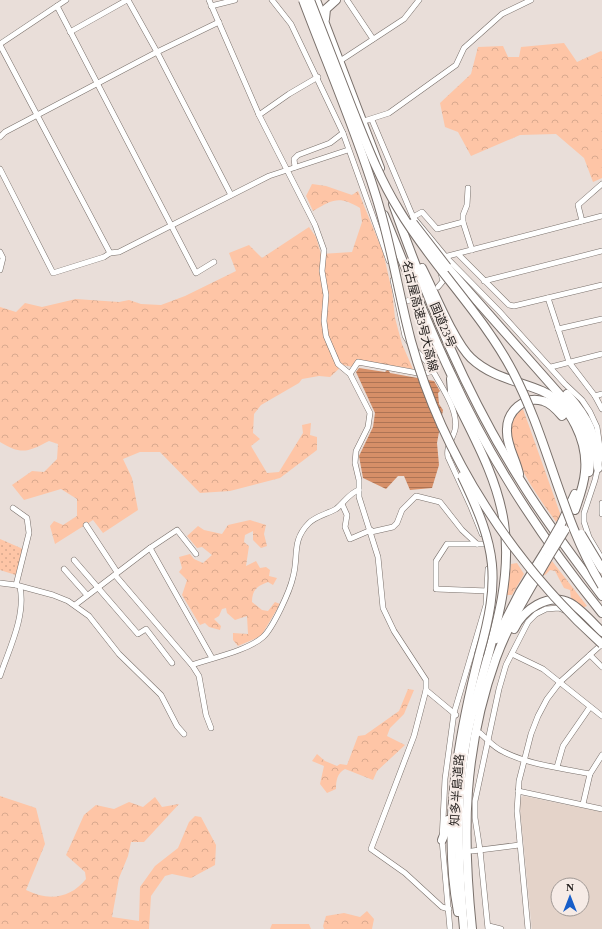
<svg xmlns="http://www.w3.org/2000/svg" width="602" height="929" font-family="'Times New Roman','Noto Sans JP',serif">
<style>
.built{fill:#e4d3c9;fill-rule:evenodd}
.forest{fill:url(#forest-crowns)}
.park{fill:url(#park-dots)}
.water{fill:url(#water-rules)}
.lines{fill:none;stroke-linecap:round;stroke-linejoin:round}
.minor-casing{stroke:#79706b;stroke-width:6}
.highway-casing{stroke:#79706b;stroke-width:10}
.minor{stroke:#fff;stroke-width:5}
.highway{stroke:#fff;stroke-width:8}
.highway-bridge-casing{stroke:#79706b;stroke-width:10;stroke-linecap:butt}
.highway-bridge{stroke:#fff;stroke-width:8}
.labels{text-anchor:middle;stroke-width:4;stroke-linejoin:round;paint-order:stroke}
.street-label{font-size:12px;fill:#221e1c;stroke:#f6ebe6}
</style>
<defs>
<pattern id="forest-crowns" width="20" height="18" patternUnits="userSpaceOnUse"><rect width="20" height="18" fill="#fec5a6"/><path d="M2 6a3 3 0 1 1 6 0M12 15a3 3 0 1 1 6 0" fill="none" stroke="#d9a98e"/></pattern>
<pattern id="park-dots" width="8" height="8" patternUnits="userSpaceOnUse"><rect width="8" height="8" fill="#fec5a6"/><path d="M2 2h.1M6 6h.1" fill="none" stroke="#d9a98e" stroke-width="1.8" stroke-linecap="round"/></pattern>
<pattern id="water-rules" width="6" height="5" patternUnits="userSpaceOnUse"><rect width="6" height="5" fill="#d68f68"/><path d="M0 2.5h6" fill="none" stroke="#ad7455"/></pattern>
</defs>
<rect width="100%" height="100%" fill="#e9ded9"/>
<path class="built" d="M523 796 602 812V929H532L519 799ZM558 885H582V909H558Z"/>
<g class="forest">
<polygon points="564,43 577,62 601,51 602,52 602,178 593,182 584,158 556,134 520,135 471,156 458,132 445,127 440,103 471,74 478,47 503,46 508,57 519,57 521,47"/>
<path d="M312 184 326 186 352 195 358 191 383 252 392 291 395 318 402 344 413 369 358 360 353 367 343 365 330 377 319 376 302 379 299 383 261 405 254 414 253 433 260 439 251 446 267 473 279 472 303 433 302 425 311 423 310 435 317 437V450L280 478 230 491 200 493 160 452H140L123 459 132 478 138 510 103 533 93 520 55 544 50 526 54 521 63 525 77 516V499L61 489 24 500 12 485 32 471 44 472 57 459 58 444 49 441C28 452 21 455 0 442V307L16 312 25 303 42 307 76 299 119 302 129 300 141 304 161 305 185 296 236 271 229 253 249 245 262 258 309 227 316 237 321 254 352 252 362 222 360 208C339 196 334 199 313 211L306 196Z"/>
<path d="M523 409 561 516 556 522C541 500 487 431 523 409Z"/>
<path d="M250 520 266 525 264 534 267 546 261 548 253 540V531L245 535 244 542 249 546 246 566 256 561 260 568 266 567 270 570 269 576 277 578 273 585 268 582C257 586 252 590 252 602L262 610 268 611 275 602 280 604 261 636 238 646 233 640V633L248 634 247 616 235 620 227 613 226 608 222 609 219 616 214 619 221 626 220 630 209 627 205 623 200 625 182 595 187 580 179 572 182 568 179 557 190 554 194 559 203 563 212 555 202 547 197 548 187 536 198 526 204 530 222 534 228 525Z"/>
<polygon points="552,561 587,606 582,608 571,599 570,590 564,588 555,571 550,570 545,575 543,575"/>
<polygon points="517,563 524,574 512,595 506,595 511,564"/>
<path d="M408 689 414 690 404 714 390 728 387 736 405 745 377 771 373 780 345 769C337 773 336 781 336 789L327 793 320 784 324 766 312 761 317 754 325 761 337 766 340 764 347 765 358 736 365 735 399 711Z"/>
<path d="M0 796 36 808 45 844 26 890C48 901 70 899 86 879L85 872 66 855 84 815 96 805 114 809 129 802 143 807 155 797 162 807 179 804 144 842H131L128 856 119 878 112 917 139 921 140 887 155 866 178 848 189 822 195 816 201 817 216 845 215 865 191 878 172 874 165 876 151 896 149 929H0Z"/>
<polygon points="367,911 374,919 372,929 324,929 323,926 326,916 344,913 360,917"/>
<polygon points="272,924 309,924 311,929 270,929"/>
</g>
<polygon class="park" points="0,539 23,549 19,576 0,570"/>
<polygon class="water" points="359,368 385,372 388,369 390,373 434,381 440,391 438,393 439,404 443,410 437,443 439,465 432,488 410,490 404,476 398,476 386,489 363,478 359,456 373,427 375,413 356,372"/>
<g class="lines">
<defs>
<g id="minor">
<polyline points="128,0 157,52 231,195"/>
<polyline points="209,0 259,115 315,225 324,250 322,271 326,295 324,321 326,336 338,364 350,374 370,413 368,427 356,451 355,463 359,480 359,497 378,557 383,608 394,631 426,680 426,690 414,736 371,849 405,873 442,907 449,909"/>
<polyline points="272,0 291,24 343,133 389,261"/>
<polyline points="347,0 373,39"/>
<polyline points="57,6 196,273 214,262"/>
<polyline points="211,6 235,0"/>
<polyline points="70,32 127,0"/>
<polyline points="0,44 66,0"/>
<polyline points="0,45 110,253"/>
<polyline points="340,61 404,19 419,0"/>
<polyline points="259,115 289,94 318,77"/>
<polyline points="372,120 413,217 446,257 499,311 565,384 582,400 590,412 597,427 601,454 595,480 584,513 584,522 589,537 602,559"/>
<polyline points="364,121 389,113 456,65 464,48 502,14 531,0"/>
<polyline points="0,137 5,132 157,52 219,22"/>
<polyline points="295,167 294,159 298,155 330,143 343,133"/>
<polyline points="0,169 53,273 104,257 110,253 119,252 269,176 348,150"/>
<polyline points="468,188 467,205 463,215 463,222 472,250"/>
<polyline points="413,217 422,212 437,229 463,222"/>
<polyline points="582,221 578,205 602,184"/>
<polyline points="0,252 3,258 0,270"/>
<polyline points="458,254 509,305 514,306 602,285"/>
<polyline points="444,257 602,216"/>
<path d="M393 280 405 336C412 350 426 357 433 371"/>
<polyline points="484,281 602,251"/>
<polyline points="438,287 443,281 440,270"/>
<polyline points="548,298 569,362 595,396 602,409"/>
<polyline points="400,303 410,300"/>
<polyline points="558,329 602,319"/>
<polyline points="551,367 602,354"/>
<path d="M350 374 358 362 423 374 433 371C442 388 459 411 455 430 452 440 446 447 448 457L471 507 482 534"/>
<polyline points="595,396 602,394"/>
<polyline points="602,503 602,514"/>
<polyline points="342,504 347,515 345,527 350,539 371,530"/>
<polyline points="13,508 27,518 29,533 16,585"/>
<polyline points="86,525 117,572"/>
<polyline points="371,532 393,527 397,523 402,510 416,496 440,502 462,530 477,544"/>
<polyline points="485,544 447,544 436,561 436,589 488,591"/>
<polyline points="150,548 177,530 196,554"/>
<polyline points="74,560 138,634 146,629 172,663"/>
<polyline points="64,569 87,595"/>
<path d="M115 575 192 665C212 658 247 651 263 637 273 628 290 591 293 577 299 556 291 541 309 523 316 516 327 514 336 509 344 503 349 493 359 490"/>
<polyline points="0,583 16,585 53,595 68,601 89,616 119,654 161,695 177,726 184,734"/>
<polyline points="75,605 150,548 212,658"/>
<polyline points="512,654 543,669 602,716"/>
<polyline points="590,655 602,667"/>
<polyline points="192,665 199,676 206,715 211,728"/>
<path d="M0 676C9 649 26 616 20 587"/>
<polyline points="426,690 456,715"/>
<path d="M480 733C488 740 494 748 504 752 530 765 562 768 590 774"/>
<polyline points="557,767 563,746 590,707"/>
<polyline points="518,791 602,809"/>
<polyline points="583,804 590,774 602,755"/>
<polyline points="472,851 519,845"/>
<polyline points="489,926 501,929"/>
<polyline points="450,929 442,840 445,779 454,713 486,605 488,569"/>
<polyline points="488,929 480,850 475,818 475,801 499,689 506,665 528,622 536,614 546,609 559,608 566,611"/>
<polyline points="528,929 517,811 519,781 531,734 538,716 547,699 560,682 602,644"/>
</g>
<g id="highway">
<polyline points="316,0 380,168"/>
<polyline points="325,19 326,9 336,0"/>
<path d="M393 204C427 299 467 397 522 483 546 522 575 559 602 596"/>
<path d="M384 215C406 268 426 322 451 374 490 460 543 540 602 613"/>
<path d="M447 267 576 413C588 433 592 450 589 472"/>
<path d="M422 268C434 291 454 342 471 358 491 377 518 381 542 391 571 404 588 442 585 472 584 485 579 498 575 510"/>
<path d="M451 379 452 392C472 434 497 476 504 523 515 596 481 666 467 736 455 800 458 865 464 929"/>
<path d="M567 394C590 420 595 433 598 468"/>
<path d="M519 474C516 459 506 445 507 429 507 412 524 395 543 401 551 403 557 410 562 416"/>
<polyline points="561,524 575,494"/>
<path d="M514 629C523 610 548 592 570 603 581 609 593 623 602 632"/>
<polyline points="496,639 520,592 546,550"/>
<polyline points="442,840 447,828 448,820"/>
<path d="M458 912C442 827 458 738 479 655"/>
<path d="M472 929C462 833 463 750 496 658 509 622 530 589 549 556"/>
</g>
</defs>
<use href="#minor" class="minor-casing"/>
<use href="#highway" class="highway-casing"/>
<use href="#minor" class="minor"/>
<use href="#highway" class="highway"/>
<defs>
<g id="highway-bridge">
<path d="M303 0C327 64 355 128 375 193 391 242 398 292 411 341 443 457 513 564 602 644"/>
<path d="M310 0C324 36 338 72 352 108 366 143 379 178 399 210 433 267 482 313 513 372 549 441 561 519 602 586"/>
<polyline points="413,223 447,267"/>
<path d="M462 476C497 549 501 577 479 655"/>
<polyline points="581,534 602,569"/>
<polyline points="546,550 561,524"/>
<polyline points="549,556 565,530"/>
</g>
</defs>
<use href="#highway-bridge" class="highway-bridge-casing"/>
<use href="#highway-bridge" class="highway-bridge"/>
</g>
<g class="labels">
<g class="street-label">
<text transform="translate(420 316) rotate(76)" y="4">名古屋高速3号大高線</text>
<text transform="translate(443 325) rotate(67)" y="4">国道23号</text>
<text transform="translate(457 790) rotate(-86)" y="4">知多半島道路</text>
</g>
</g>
<g transform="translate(570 897)"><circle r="19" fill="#f6ebe6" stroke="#a19995"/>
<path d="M0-3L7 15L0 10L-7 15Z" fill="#185ec9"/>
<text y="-6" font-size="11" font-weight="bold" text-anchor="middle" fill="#221e1c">N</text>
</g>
</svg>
